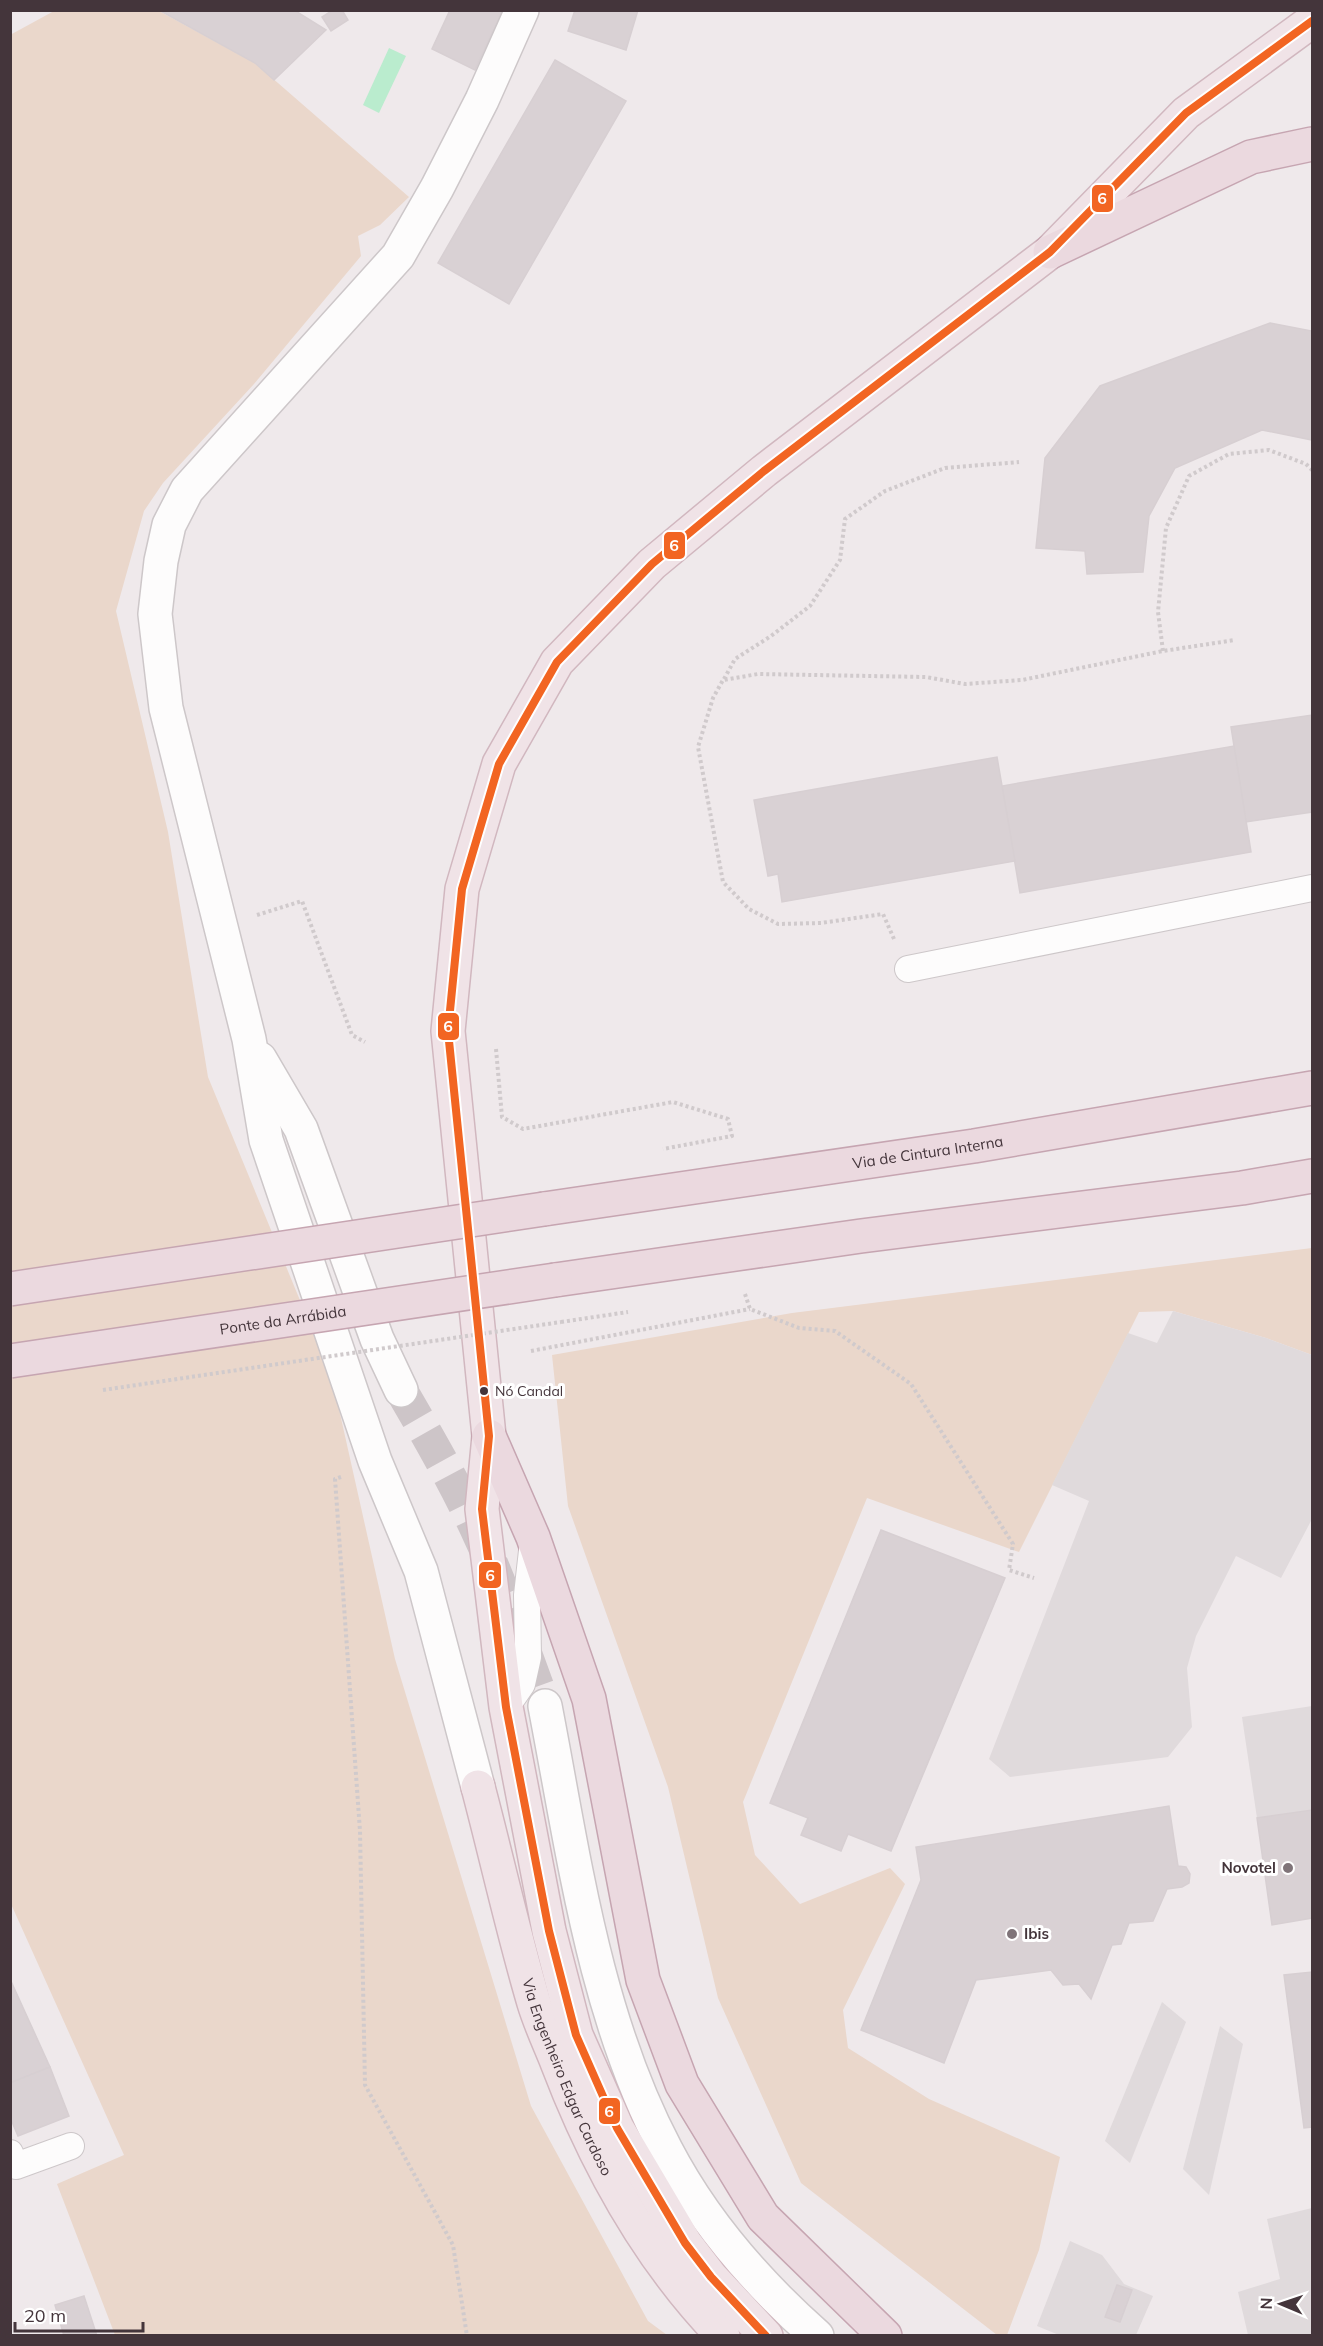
<svg xmlns="http://www.w3.org/2000/svg" width="1323" height="2346" font-family="Mulish,sans-serif">
<style>
.green{fill:#ead7cb}
.parking{fill:#e0dadc}
.water{fill:#baecce}
.building{fill:#d9d1d4;stroke:#d7cfd2;stroke-width:1.5}
.lines{fill:none;stroke-linecap:round;stroke-linejoin:round}
.tertiary-tunnel{stroke:#cdc5c8;stroke-width:33;stroke-dasharray:33 16;stroke-linecap:butt}
.service-casing{stroke:#cdc7c9;stroke-width:28}
.tertiary-casing{stroke:#cdc7c9;stroke-width:36}
.primary-casing{stroke:#d1b7bf;stroke-width:36}
.motorway-casing{stroke:#c6a5b1;stroke-width:36}
.path{stroke:#d0cacc;stroke-width:4;stroke-dasharray:3 3;stroke-linecap:butt}
.service{stroke:#fdfcfc;stroke-width:26}
.tertiary{stroke:#fdfcfc;stroke-width:33}
.primary{stroke:#f0e3e7;stroke-width:33}
.motorway{stroke:#ebd9df;stroke-width:33}
.motorway-bridge-casing{stroke:#c6a5b1;stroke-width:36;stroke-linecap:butt}
.path-bridge{stroke:#d0cacc;stroke-width:4;stroke-dasharray:3 3;stroke-linecap:butt}
.motorway-bridge{stroke:#ebd9df;stroke-width:33}
.bus-1-casing{stroke:#fff;stroke-width:12}
.bus-1{stroke:#f26522;stroke-width:8}
.bus-dot{fill:#44353b;stroke:#fff;stroke-width:2}
.poi-dot{fill:#807479;stroke:#fff;stroke-width:2}
.labels{text-anchor:middle;stroke-width:6;stroke-linejoin:round;paint-order:stroke}
.bus-label{font-size:14px;fill:#44353b;stroke:#fff;text-anchor:start}
.street-label{font-size:15px;fill:#44353b;stroke:#fff}
.poi-label{font-size:15px;font-weight:bold;fill:#44353b;stroke:#fff;text-anchor:end}
.line-badge{stroke:#fff;stroke-width:2}
.badge-label{font-size:16px;text-anchor:middle;font-weight:bold;fill:#fff}
</style>
<rect width="100%" height="100%" fill="#efe9eb"/>
<g class="green">
<polygon points="54,11 159,11 255,63 409,197 380,225 358,236 361,256 254,384 163,483 144,511 116,611 168,832 208,1077 332,1378 395,1659 531,2106 648,2321 667,2335 115,2335 57,2184 124,2155 11,1904 10,35"/>
<polygon points="1312,1248 1312,1355 1266,1338 1173,1311 1139,1312 1019,1552 867,1498 743,1802 755,1855 800,1904 890,1868 905,1884 843,2010 848,2048 929,2099 1060,2157 1039,2250 1007,2335 997,2335 801,2183 718,1998 668,1787 568,1506 552,1355 792,1313"/>
</g>
<g class="parking">
<polygon points="1173,1311 1266,1338 1312,1355 1312,1519 1281,1578 1236,1556 1196,1636 1187,1668 1192,1727 1168,1757 1010,1777 989,1759 1089,1501 1052,1485 1128,1333 1157,1343"/>
<polygon points="1312,1706 1312,1810 1257,1818 1242,1717"/>
<polygon points="1162,2002 1186,2022 1130,2163 1105,2141"/>
<polygon points="1220,2026 1243,2044 1209,2195 1183,2169"/>
<polygon points="1312,2208 1312,2335 1248,2335 1238,2292 1280,2279 1267,2219"/>
<polygon points="1070,2241 1102,2255 1124,2284 1153,2296 1136,2335 1059,2335 1037,2326"/>
</g>
<polygon class="water" points="389,48 406,56 379,113 363,105"/>
<g class="building">
<polygon points="159,10 294,10 326,30 274,80 255,63"/>
<polygon points="333,10 342,10 348,20 331,31 322,17"/>
<polygon points="450,10 503,10 475,70 432,49"/>
<polygon points="575,10 638,10 626,50 568,31"/>
<polygon points="555,60 626,101 509,304 438,263"/>
<polygon points="1270,323 1312,331 1312,440 1262,430 1175,468 1149,516 1143,572 1087,574 1085,551 1036,548 1045,458 1100,386"/>
<polygon points="1312,715 1312,812 1246,822 1231,727"/>
<polygon points="1234,746 1251,852 1020,893 1002,786"/>
<polygon points="997,757 1015,861 782,902 778,874 768,876 754,800"/>
<polygon points="881,1530 1005,1578 891,1851 848,1834 841,1851 801,1835 808,1818 770,1803"/>
<polygon points="1169,1806 1178,1866 1186,1867 1190,1874 1189,1883 1182,1887 1167,1889 1153,1921 1129,1923 1121,1944 1112,1945 1091,1999 1079,1984 1063,1985 1051,1970 976,1980 944,2063 861,2030 921,1880 916,1847"/>
<polygon points="1312,1810 1312,1918 1272,1925 1257,1818"/>
<polygon points="1312,1972 1312,2127 1304,2128 1284,1975"/>
<polygon points="10,1979 50,2067 10,2083"/>
<polygon points="50,2067 69,2116 18,2136 10,2117 10,2083"/>
<polygon points="1117,2285 1132,2290 1120,2322 1105,2317"/>
<polygon points="84,2296 97,2336 64,2336 55,2305"/>
</g>
<g class="lines">
<path class="tertiary-tunnel" d="M401 1390C429 1438 456 1485 479 1535 505 1591 523 1649 545 1706"/>
<defs>
<g id="service">
<polyline points="908,969 1312,888"/>
<polyline points="506,1707 522,1684 528,1657 527,1595 533,1542"/>
<polyline points="10,2153 16,2166 71,2146"/>
</g>
<g id="tertiary">
<polyline points="260,1059 301,1129 377,1339 401,1390"/>
<path d="M545 1706C574 1856 594 2014 666 2150 703 2221 757 2283 817 2336"/>
<polyline points="478,1787 421,1571 375,1461 266,1140 249,1039 166,708 155,614 161,561 169,525 187,490 398,256 437,188 482,100 522,10"/>
</g>
<g id="primary">
<path id="s1" d="M478 1787C497 1859 513 1932 534 2003 540 2023 549 2042 557 2062 595 2162 647 2258 723 2336"/>
<polyline points="766,2336 711,2277 685,2243 617,2128 576,2035 549,1931 506,1707 482,1509 489,1436 448,1031 462,889 499,764 557,662 652,564 764,471 1050,252 1186,113 1312,21"/>
</g>
<g id="motorway">
<polyline points="1050,252 1251,157 1312,144"/>
<path id="s2" d="M544 1209 974 1146 1312 1088"/>
<polyline points="555,1280 861,1236 1242,1188 1312,1176"/>
<polyline points="489,1436 533,1537 589,1699 643,1980 682,2084 763,2217 885,2336"/>
</g>
</defs>
<use href="#service" class="service-casing"/>
<use href="#tertiary" class="tertiary-casing"/>
<use href="#primary" class="primary-casing"/>
<use href="#motorway" class="motorway-casing"/>
<g class="path">
<polyline points="1163,651 1158,612 1166,528 1189,476 1229,454 1269,450 1306,464 1312,470"/>
<polyline points="724,679 735,659 771,636 810,606 840,560 845,519 885,491 945,468 1019,462"/>
<polyline points="257,915 302,901 352,1035 365,1042"/>
<polyline points="894,939 883,914 821,923 778,924 749,909 723,882 698,747 713,698 723,680 758,674 926,677 965,684 1022,680 1163,651 1235,640"/>
<polyline points="496,1049 502,1117 523,1129 673,1102 728,1119 732,1136 663,1149"/>
<polyline points="745,1294 750,1309 799,1328 835,1331 911,1384 1013,1544 1009,1570 1034,1578"/>
<polyline points="561,1322 628,1312"/>
<polyline points="531,1351 750,1309"/>
<polyline points="341,1477 335,1479 360,1831 365,2085 453,2245 467,2336"/>
</g>
<use href="#service" class="service"/>
<use href="#tertiary" class="tertiary"/>
<use href="#primary" class="primary"/>
<use href="#motorway" class="motorway"/>
<defs>
<g id="motorway-bridge">
<polyline points="10,1289 544,1209"/>
<path id="s3" d="M10 1361 555 1280"/>
</g>
</defs>
<use href="#motorway-bridge" class="motorway-bridge-casing"/>
<polyline class="path-bridge" points="103,1390 561,1322"/>
<use href="#motorway-bridge" class="motorway-bridge"/>
<defs>
<polyline id="bus-1" points="766,2336 711,2277 685,2243 617,2128 576,2035 549,1931 506,1707 482,1509 489,1436 448,1031 462,889 499,764 557,662 652,564 764,471 1050,252 1186,113 1312,21"/>
</defs>
<use href="#bus-1" class="bus-1-casing"/>
<use href="#bus-1" class="bus-1"/>
</g>
<circle class="bus-dot" cx="484" cy="1391" r="5"/>
<g class="poi-dot">
<circle cx="1288" cy="1868" r="6"/>
<circle cx="1012" cy="1934" r="6"/>
</g>
<g class="labels">
<g class="bus-label">
<text x="495" y="1396">Nó Candal</text>
</g>
<g class="street-label">
<text dy="5" stroke="none"><textPath href="#s2" startOffset="388">Via de Cintura Interna</textPath></text>
<text dy="5" stroke="none"><textPath href="#s3" startOffset="276">Ponte da Arrábida</textPath></text>
<text dy="5" stroke="none"><textPath href="#s1" startOffset="304">Via Engenheiro Edgar Cardoso</textPath></text>
</g>
<g class="poi-label">
<text x="1276" y="1873">Novotel</text>
<text x="1024" y="1939" text-anchor="start">Ibis</text>
</g>
</g>
<g class="line-badge">
<rect x="1091" y="184" width="23" height="29" rx="6" fill="#f26522"/>
<rect x="663" y="531" width="23" height="29" rx="6" fill="#f26522"/>
<rect x="437" y="1012" width="23" height="29" rx="6" fill="#f26522"/>
<rect x="478" y="1561" width="24" height="28" rx="6" fill="#f26522"/>
<rect x="598" y="2097" width="23" height="28" rx="6" fill="#f26522"/>
</g>
<g class="badge-label">
<text x="1102" y="204">6</text>
<text x="674" y="551">6</text>
<text x="448" y="1032">6</text>
<text x="490" y="1581">6</text>
<text x="609" y="2117">6</text>
</g>
<rect width="1323" height="2346" fill="none" stroke="#44353b" stroke-width="24"/>
<g transform="translate(1281 2304) rotate(272)" stroke="#ffffff" stroke-width="4.5" paint-order="stroke">
<path d="M0-4.5L10 22L0 15L-10 22Z" fill="#44353b"/>
<text y="-9" font-size="16" font-weight="bold" text-anchor="middle" fill="#44353b">N</text>
</g>
<path d="M15 2322v9h128v-9" fill="none" stroke="#44353b" stroke-width="3"/>
<text x="24" y="2322" font-size="18" fill="#44353b" stroke="#ffffff" stroke-width="4.5" paint-order="stroke">20 m</text>
</svg>
